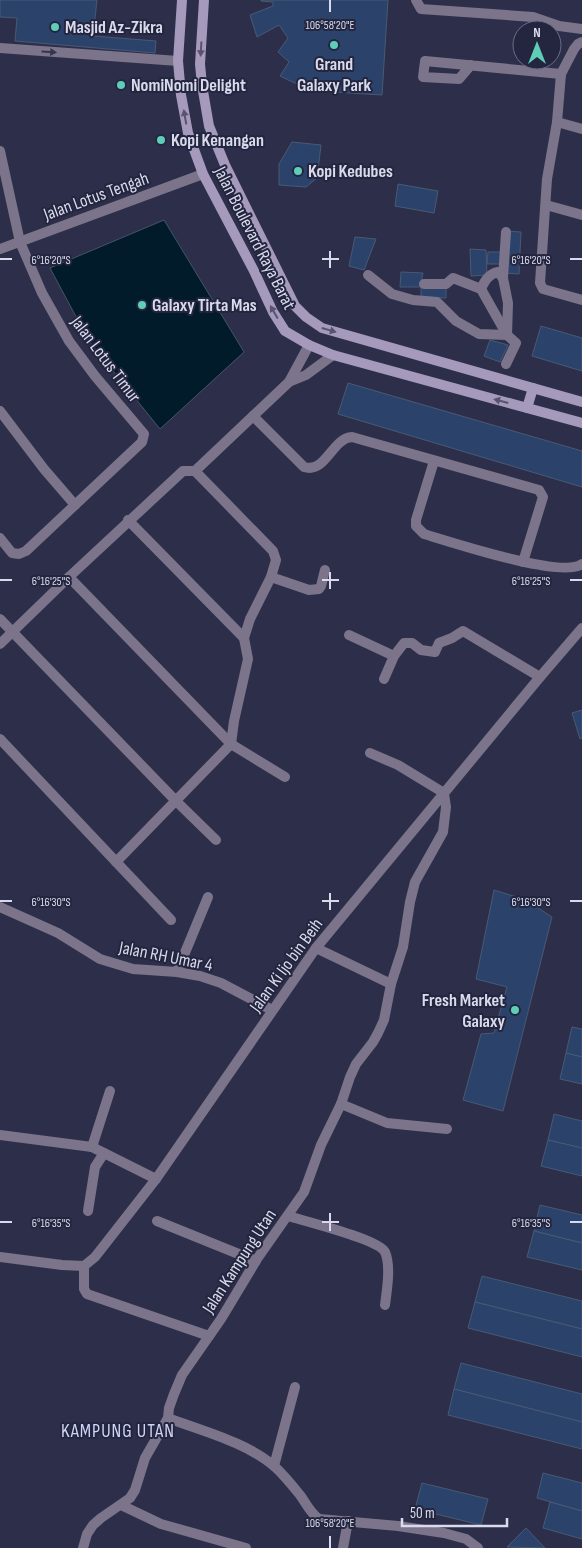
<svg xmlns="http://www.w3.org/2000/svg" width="582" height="1548" font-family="'Sofia Sans Condensed',sans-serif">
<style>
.water{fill:#011b2b;stroke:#425565}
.building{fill:#2b436b;stroke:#495974}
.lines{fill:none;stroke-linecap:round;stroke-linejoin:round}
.minor{stroke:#7c748a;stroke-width:10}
.tertiary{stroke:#7c748a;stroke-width:10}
.secondary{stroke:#a599bc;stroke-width:10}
.oneway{fill:#585371}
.oneway2{fill:#36354e}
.ticks{fill:none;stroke:#d9dbed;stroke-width:2}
.poi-dot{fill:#5eceb8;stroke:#24253f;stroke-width:2}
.labels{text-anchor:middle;stroke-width:4;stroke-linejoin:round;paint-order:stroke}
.poi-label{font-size:18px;font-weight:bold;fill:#d9dbed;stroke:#24253f;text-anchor:start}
.street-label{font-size:18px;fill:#d9dbed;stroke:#24253f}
.neighbourhood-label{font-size:19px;letter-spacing:1px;fill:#d0d4f7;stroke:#24253f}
.ticks-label{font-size:12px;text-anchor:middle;fill:#d9dbed;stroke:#24253f;stroke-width:4;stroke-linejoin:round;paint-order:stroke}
</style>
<rect width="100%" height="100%" fill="#2d2f4a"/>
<polygon class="water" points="164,220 244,352 160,429 89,341 50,268"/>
<g class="building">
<polygon points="0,0 97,0 93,36 156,41 155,53 15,41 17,18 0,17"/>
<polygon points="261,0 388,0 382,95 319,91 318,82 305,80 303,87 280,76 289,62 278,52 288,38 279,25 257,37 250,15 273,6 273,2 261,1"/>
<polygon points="292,142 321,145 317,178 306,187 279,185 279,164"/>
<polygon points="398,184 438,191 434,213 395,206"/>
<polygon points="507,231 521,232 519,274 505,273"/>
<polygon points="355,237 376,239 364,270 349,266"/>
<polygon points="470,249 486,250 487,275 471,276"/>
<polygon points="488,252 503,252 503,264 487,264"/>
<polygon points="401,272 423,273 420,287 400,287"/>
<polygon points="421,286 446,287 446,298 421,297"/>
<polygon points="541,326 582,338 582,371 532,356"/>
<polygon points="490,340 508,345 500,362 484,356"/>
<polygon points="348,383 582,451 582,487 338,414"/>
<polygon points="582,710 582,738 580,739 572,713"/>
<polygon points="494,890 526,900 552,917 503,1111 463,1100 481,1034 494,1033 507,987 476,979"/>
<polygon points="572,1027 582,1029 582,1057 566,1053"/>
<polygon points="566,1053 582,1057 582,1084 560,1079"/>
<polygon points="554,1114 582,1121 582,1148 548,1140"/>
<polygon points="548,1140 582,1148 582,1176 541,1166"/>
<polygon points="540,1205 582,1215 582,1243 534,1231"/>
<polygon points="534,1231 582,1243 582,1270 527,1257"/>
<polygon points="482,1276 582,1301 582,1329 475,1302"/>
<polygon points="475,1302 582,1329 582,1357 468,1328"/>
<polygon points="461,1363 582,1394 582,1422 454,1389"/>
<polygon points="454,1389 582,1422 582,1449 448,1415"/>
<polygon points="543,1473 582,1483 582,1511 537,1498"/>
<polygon points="422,1483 488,1499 481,1525 415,1509"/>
<polygon points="550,1502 582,1511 582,1539 543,1528"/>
<polygon points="526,1528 545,1548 507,1547"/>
</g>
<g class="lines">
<g class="minor">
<polyline points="416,0 421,9 533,17 559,26 582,29"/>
<polyline points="582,42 578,44 574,49 561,74 557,122 547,179 540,283 543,289 582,300"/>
<polyline points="0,48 178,61"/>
<polyline points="471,65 459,79 423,77 425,61 561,74"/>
<polyline points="557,122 582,129"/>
<polyline points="0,151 20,242 42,293 69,341 95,376 144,434 142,442 26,551 19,554 12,553 0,538"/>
<polyline points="546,205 582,215"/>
<polyline points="0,249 203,174"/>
<polyline points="368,275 392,294 413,300 437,302 456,321 479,334 507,335 508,303 503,278 506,232"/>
<polyline points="424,284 446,284 453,278 481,289 507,335 516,343 506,364"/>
<path d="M481 289C485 280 489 274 498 272L503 278"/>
<polyline points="289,382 306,375 333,355"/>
<polyline points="0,411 44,469 75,505"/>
<path d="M253 416 304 467C326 474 332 438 352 437L539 490 543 497 523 562"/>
<path d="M434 461 416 520V526L424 534C451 542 562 579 582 564"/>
<polyline points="128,520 244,638"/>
<polyline points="69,577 231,744 285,777"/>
<polyline points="271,577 309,590 319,589 321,586 325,570"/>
<polyline points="0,619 176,801 216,840"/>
<polyline points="349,635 394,656"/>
<polyline points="0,644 69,577 183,471 195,471 289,382 309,345"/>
<polyline points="384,679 394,656 404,643 412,643 421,650 435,652 439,643 452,638 463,631 540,677"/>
<polyline points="0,739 171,920"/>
<polyline points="370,753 398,765 444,793"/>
<path d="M444 794 446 807 443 832 415 882 410 902 403 947 391 984 384 1020 378 1033 373 1042 356 1064 350 1077 341 1104 321 1145 304 1192 257 1259 221 1319 182 1375 174 1394 169 1408 168 1418C202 1431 246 1442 274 1466 283 1474 292 1485 300 1495 306 1503 310 1513 319 1519L398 1526 444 1533 466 1539 478 1548"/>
<polyline points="116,862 231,744 234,721 248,659 244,638 250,619 271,577 276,560 273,551 195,471"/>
<polyline points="0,907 58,933 100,959 133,969 177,972 200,976 221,983 272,1010"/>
<polyline points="316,948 391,984"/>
<polyline points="177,972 208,897"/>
<polyline points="110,1091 92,1147 156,1179"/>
<polyline points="341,1104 387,1123 447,1129"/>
<polyline points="0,1135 92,1147"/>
<polyline points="88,1211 95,1167 104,1153"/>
<path d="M288 1216C304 1221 378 1239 385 1252 391 1265 387 1290 385 1305"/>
<polyline points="157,1221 256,1261"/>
<polyline points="84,1266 84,1289 87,1294 209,1336"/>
<polyline points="274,1466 295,1387"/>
<polyline points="121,1505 161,1524 246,1548"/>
<polyline points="83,1548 87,1534 93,1525 101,1518 130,1498 135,1490 145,1458 168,1418"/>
<polyline points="343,1548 348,1521"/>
</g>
<polyline class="tertiary" points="0,1257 62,1265 84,1266 95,1257 156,1179 316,948 540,677 582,628"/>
<g class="secondary">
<polyline points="182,0 178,61 181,95 188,133 203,174 254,271 273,312 285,331 309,345 333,355 582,423"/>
<polyline points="204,0 200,64 202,85 209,126 225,165 295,306 306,317 322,328 582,402"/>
<polyline points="527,408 533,388"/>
</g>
</g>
<defs><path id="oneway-solid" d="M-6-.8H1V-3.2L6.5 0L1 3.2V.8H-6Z" transform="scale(1.25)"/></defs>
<g class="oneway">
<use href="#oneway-solid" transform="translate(201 49) rotate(93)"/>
<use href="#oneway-solid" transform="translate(185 117) rotate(-100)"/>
<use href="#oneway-solid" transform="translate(274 312) rotate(-120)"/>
<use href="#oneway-solid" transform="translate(329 330) rotate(16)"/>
<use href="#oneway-solid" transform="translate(501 401) rotate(-165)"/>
</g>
<use class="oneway2" href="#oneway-solid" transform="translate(49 52) rotate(4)"/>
<path class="ticks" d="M330 0V12M330 251V268M0 259H12M322 259H339M570 259H582M330 572V589M0 580H12M322 580H339M570 580H582M330 893V910M0 901H12M322 901H339M570 901H582M330 1213V1231M0 1222H12M322 1222H339M570 1222H582M330 1536V1548"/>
<g class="poi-dot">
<circle cx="55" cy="27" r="5"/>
<circle cx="334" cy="45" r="5"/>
<circle cx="121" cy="85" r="5"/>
<circle cx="161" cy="140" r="5"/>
<circle cx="298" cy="171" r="5"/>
<circle cx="142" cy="305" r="5"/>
<circle cx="515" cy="1010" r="5"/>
</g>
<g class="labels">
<g class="poi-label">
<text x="65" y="33">Masjid Az-Zikra</text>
<text x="334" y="70" text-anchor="middle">Grand<tspan x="334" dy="21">Galaxy Park</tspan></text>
<text x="131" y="91">NomiNomi Delight</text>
<text x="171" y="146">Kopi Kenangan</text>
<text x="308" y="177">Kopi Kedubes</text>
<text x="152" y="311">Galaxy Tirta Mas</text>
<text x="505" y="1006" text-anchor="end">Fresh Market<tspan x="505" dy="21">Galaxy</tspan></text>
</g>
<g class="street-label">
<text transform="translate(96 196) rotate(-20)" y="6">Jalan Lotus Tengah</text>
<text transform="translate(255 238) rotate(63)" y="6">Jalan Boulevard Raya Barat</text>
<text transform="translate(106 359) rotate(53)" y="6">Jalan Lotus Timur</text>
<text transform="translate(166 956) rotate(11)" y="6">Jalan RH Umar 4</text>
<text transform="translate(286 965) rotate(-54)" y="6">Jalan Ki Ijo bin Beih</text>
<text transform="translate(239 1261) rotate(-57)" y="6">Jalan Kampung Utan</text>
</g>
<g class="neighbourhood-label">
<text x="118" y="1437">KAMPUNG UTAN</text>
</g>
</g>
<g class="ticks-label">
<text x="330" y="29">106°58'20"E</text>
<text x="51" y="264">6°16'20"S</text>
<text x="531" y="264">6°16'20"S</text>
<text x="51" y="585">6°16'25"S</text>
<text x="531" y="585">6°16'25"S</text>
<text x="51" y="906">6°16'30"S</text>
<text x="531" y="906">6°16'30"S</text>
<text x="51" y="1227">6°16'35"S</text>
<text x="531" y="1227">6°16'35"S</text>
<text x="330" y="1527">106°58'20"E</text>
</g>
<g transform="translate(537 45)"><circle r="24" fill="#24253f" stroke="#6c6e85"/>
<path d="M0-4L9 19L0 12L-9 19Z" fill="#5eceb8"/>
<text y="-8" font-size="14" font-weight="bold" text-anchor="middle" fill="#d9dbed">N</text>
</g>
<path d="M402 1518v8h105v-8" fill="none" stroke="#d9dbed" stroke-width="2.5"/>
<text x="410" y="1518" font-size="15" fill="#d9dbed" stroke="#24253f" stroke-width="4" paint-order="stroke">50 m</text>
</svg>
